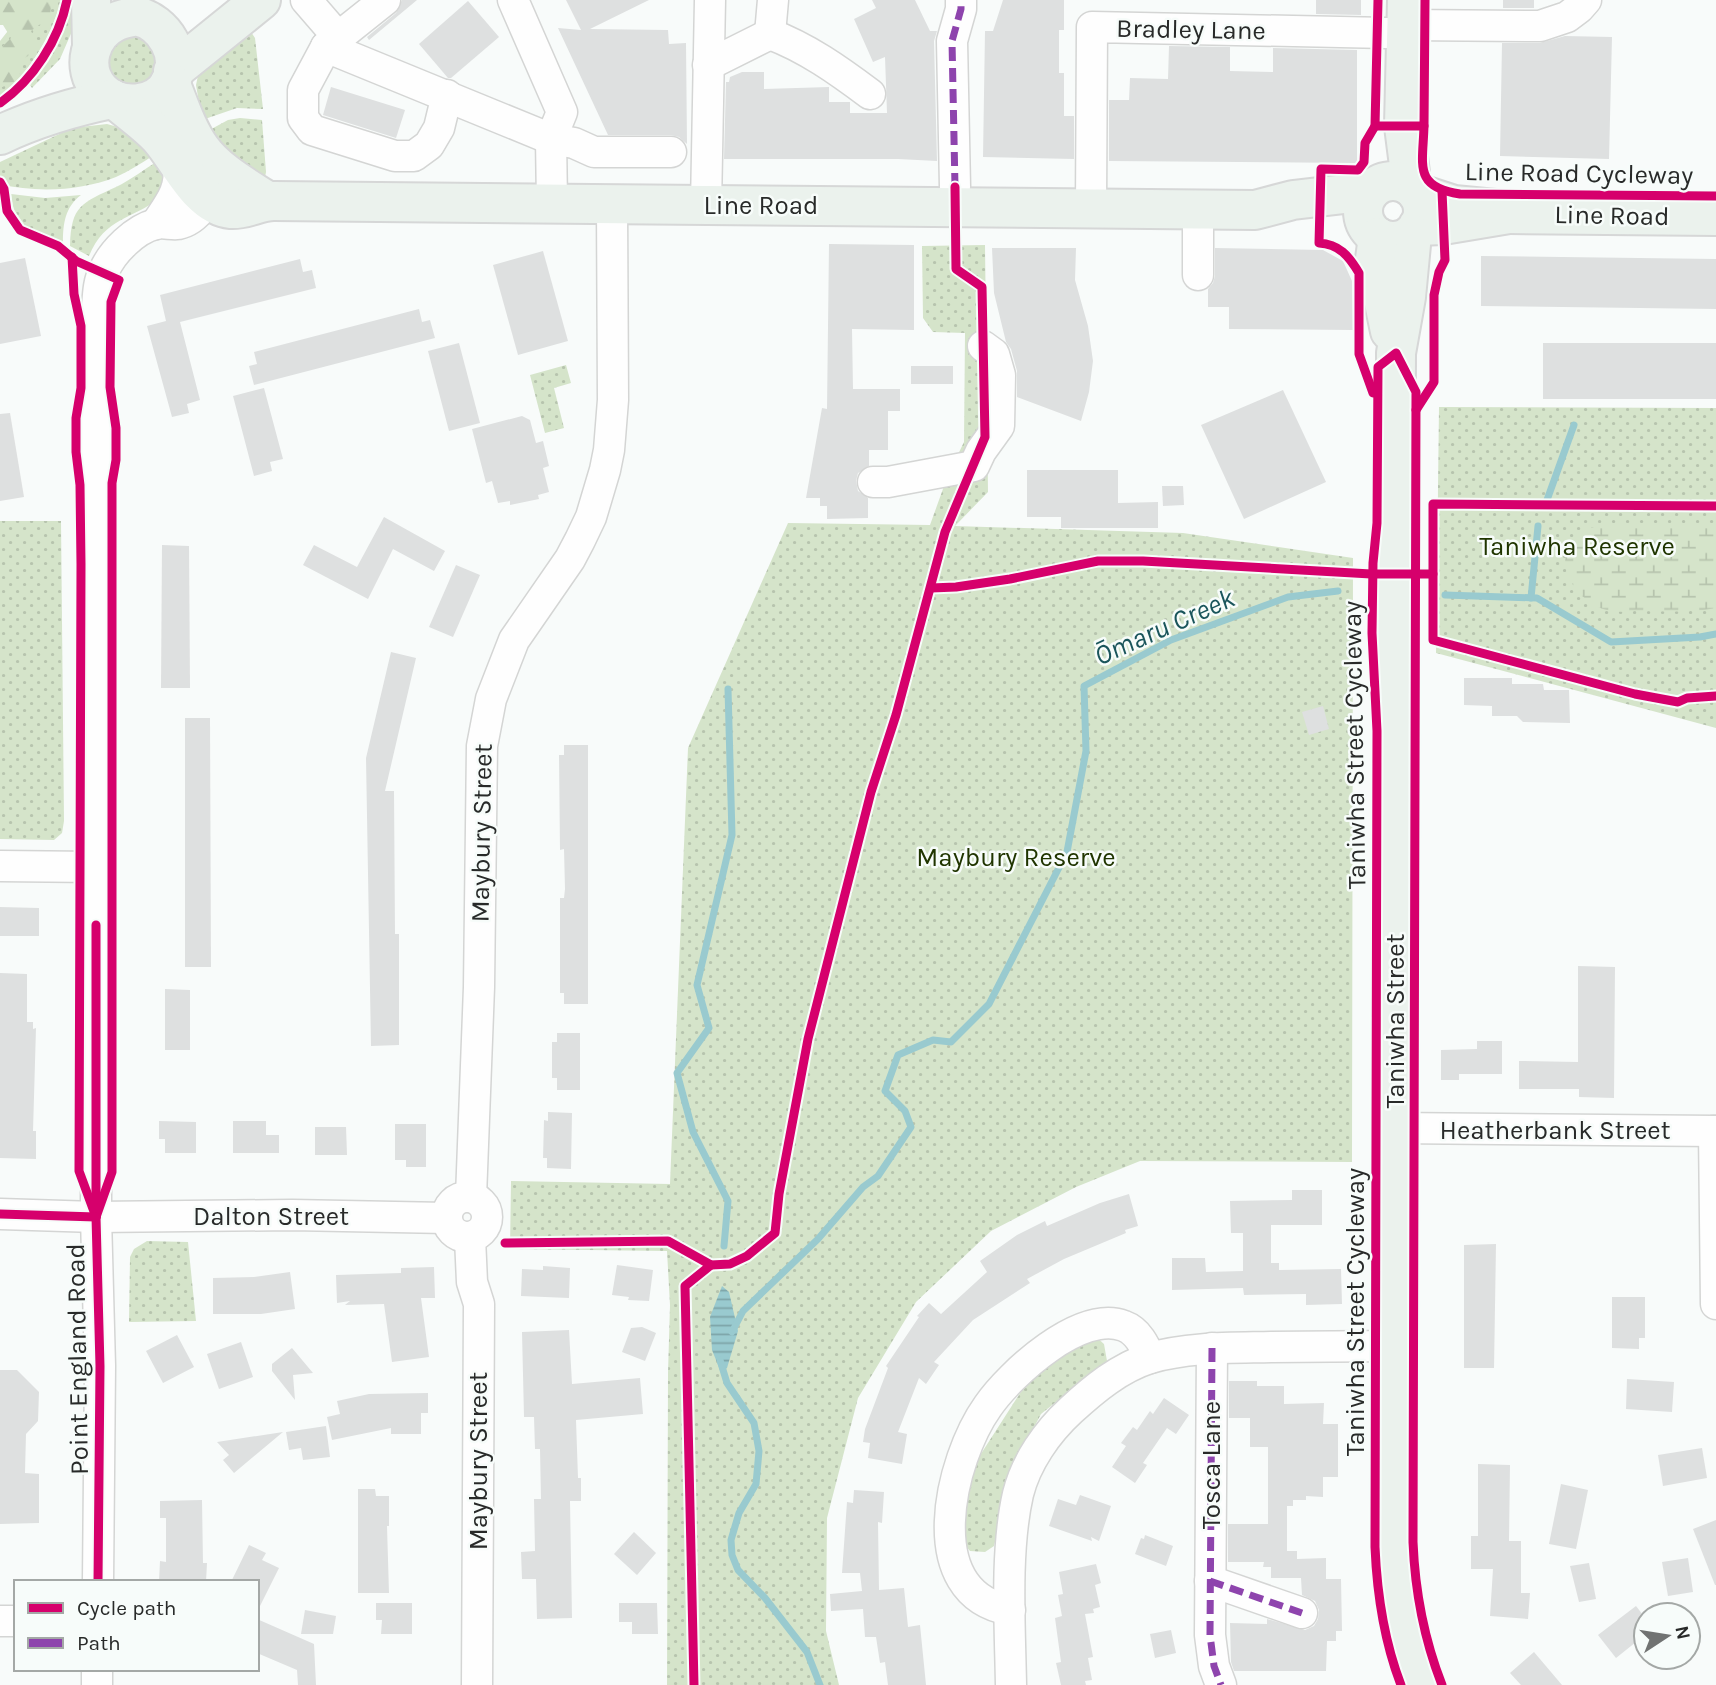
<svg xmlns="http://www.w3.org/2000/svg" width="1716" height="1685" font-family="Karla,sans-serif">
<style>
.green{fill:url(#green-dots)}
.forest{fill:url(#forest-firs)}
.wetland{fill:url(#wetland-marsh)}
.water{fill:url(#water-rules)}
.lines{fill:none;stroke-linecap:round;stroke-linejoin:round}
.stream{stroke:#99cacf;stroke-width:7}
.building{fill:#dee0e0}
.minor-casing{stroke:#d4d5d4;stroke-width:33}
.major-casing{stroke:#d6d7d7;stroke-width:42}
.minor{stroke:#fefefe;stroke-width:30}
.major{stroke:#ebf2ed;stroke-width:38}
.quiet{stroke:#8e44ad;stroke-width:7;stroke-dasharray:14 7;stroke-linecap:butt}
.cycleway-casing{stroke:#f7fcfa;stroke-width:13}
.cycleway{stroke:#d6006c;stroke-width:9}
.labels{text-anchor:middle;stroke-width:5;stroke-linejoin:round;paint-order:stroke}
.street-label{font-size:26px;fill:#282a29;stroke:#f7fcfa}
.park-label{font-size:26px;fill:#203500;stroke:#f7fcfa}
.water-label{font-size:28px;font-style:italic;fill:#1a555b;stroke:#f7fcfa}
</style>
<defs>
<pattern id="green-dots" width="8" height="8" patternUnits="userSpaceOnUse" patternTransform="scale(1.75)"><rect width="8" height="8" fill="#d5e4ca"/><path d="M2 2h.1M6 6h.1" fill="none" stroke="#b7c4ae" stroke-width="1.8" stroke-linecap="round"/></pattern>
<pattern id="forest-firs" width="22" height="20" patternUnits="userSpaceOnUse" patternTransform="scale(1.75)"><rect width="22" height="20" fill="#d5e4ca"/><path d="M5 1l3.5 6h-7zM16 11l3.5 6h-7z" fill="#b7c4ae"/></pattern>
<pattern id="wetland-marsh" width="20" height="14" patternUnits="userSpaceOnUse" patternTransform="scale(1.75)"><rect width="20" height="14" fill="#d5e4ca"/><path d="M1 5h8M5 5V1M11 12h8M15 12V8" fill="none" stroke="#b7c4ae"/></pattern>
<pattern id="water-rules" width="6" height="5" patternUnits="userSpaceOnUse" patternTransform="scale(1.75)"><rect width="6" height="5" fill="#99cacf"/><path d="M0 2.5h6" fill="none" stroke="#7da4a8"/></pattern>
</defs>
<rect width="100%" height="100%" fill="#f8fbfa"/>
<g class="green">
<path d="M28 0H61C50 44 25 71 0 106V41L18 18Z"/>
<polygon points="72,0 73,29 60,59 32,88 30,85 63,33"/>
<polygon points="249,29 255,38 263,109 237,108 202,120 196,85 199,71"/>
<circle cx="133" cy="61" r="25"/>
<polygon points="240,118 262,120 266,172 264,183 204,133 228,120"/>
<path d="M107 124 132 131 154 155C142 163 129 171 116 177 81 191 36 193 0 184V162L72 128Z"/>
<path d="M158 161 165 175 161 197C132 220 105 217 89 256L70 246C71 205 82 203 116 187 131 180 144 169 158 161Z"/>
<path d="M11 194 45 198 81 195C65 207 63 224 63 242 34 232 14 229 11 194Z"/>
<polygon points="985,245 988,492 955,526 1183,533 1353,558 1352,1162 1140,1161 1076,1187 991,1231 916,1302 858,1398 827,1518 826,1631 839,1685 667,1685 668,1373 670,1305 667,1251 510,1249 511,1181 670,1184 688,748 788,523 930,525 948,475 964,442 965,333 933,332 923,318 922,246"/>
<polygon points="566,365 571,383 554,388 564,428 545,433 530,375"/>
<polygon points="1439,407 1716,408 1716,728 1436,653"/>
<polygon points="0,521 61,521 64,821 62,833 54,840 0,839"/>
<polygon points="147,1241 188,1242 196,1321 129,1322 130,1257 134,1249"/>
<polygon points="1096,1337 1104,1344 1107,1361 1041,1414 1015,1464 994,1546 985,1552 970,1551 965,1545 961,1520 977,1460 1024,1387 1057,1358"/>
</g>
<polygon class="forest" points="0,0 59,0 51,5 50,17 31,31 37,43 28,56 18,62 20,79 0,88 0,49 11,38 3,25 0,25"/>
<path class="wetland" d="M1624 525 1716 527V608C1691 613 1665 611 1640 611 1630 611 1617 613 1607 610 1576 602 1549 561 1577 535 1589 524 1608 526 1624 525Z"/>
<polygon class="water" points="722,1286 729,1292 738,1331 727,1368 720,1370 712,1350 710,1317"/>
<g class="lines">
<g class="stream">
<polyline points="1547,500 1574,425"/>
<polyline points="1445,595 1537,598 1611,642 1700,637 1716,634"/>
<polyline points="1531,598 1538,526"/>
<polyline points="724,1246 728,1201 693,1132 677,1073 709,1028 697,985 732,835 728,689"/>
<polyline points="732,1332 743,1311 818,1239 863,1187 878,1176 911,1127 905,1111 885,1091 898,1055 933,1040 951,1042 989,1004 1067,852 1086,751 1084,686 1171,640 1288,597 1338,591"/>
<polyline points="720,1360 727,1383 754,1423 759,1451 756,1484 739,1513 731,1540 732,1555 738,1570 765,1598 807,1652 820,1685"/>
</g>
</g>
<g class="building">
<polygon points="402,0 417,0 369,40 367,37 396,13"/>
<polygon points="566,0 649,0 590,29 668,30 669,44 686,43 687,144 679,137 671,135 608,135 558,28 581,30"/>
<polygon points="872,0 915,0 930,31 937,31 934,41 937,161 898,159 724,159 726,82 729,82 730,77 742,72 764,72 764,89 829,87 829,102 850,102 850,113 887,113 885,57 873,62 854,19 876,8"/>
<polygon points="1003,0 1064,0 1064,30 1059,30 1059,73 1064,73 1064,116 1074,116 1074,159 983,157 985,31 993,31"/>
<polygon points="1316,0 1361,0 1361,15 1316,14"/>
<rect x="1503" y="0" width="31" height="8"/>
<polygon points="468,1 499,37 451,78 448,78 419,44"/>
<polygon points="1565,36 1612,37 1609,159 1500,156 1502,43 1540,43"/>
<polygon points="1169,46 1230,47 1230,71 1273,72 1273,48 1357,50 1357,163 1109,161 1109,100 1129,100 1130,78 1168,79"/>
<polygon points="331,87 405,110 396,138 323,115"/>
<polygon points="829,244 914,245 914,330 852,329 853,389 900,389 900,411 888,411 888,450 869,450 869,466 858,473 856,481 858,491 868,498 868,518 827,519 827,506 820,506 820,498 806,498 822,408 827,409"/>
<polygon points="992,248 1076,248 1075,280 1088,326 1093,361 1089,392 1081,421 1017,397 1017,371 1011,349 1006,342 994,293"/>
<polygon points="1215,248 1323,250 1343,261 1352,281 1353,330 1229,329 1229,307 1208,307 1208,289 1213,283 1215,276"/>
<polygon points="543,251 568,341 518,355 493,265"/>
<polygon points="1481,256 1716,259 1716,309 1481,306"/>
<polygon points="25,258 41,336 0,344 0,263"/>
<polygon points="300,259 303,272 312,270 316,288 180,322 200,400 187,404 189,413 172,417 147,326 166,321 160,295"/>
<polygon points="419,309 422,322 430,320 435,338 254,385 249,366 257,364 254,352"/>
<polygon points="459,343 480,423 449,431 428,351"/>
<rect x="1543" y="343" width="173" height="56"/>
<rect x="911" y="366" width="42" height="18"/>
<polygon points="264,388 283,459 270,462 272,471 254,476 233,396"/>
<polygon points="1283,390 1326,482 1244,519 1201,425"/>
<polygon points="10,413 24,497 0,501 0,414"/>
<polygon points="522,416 530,420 536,443 543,441 549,466 543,468 549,492 538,495 539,499 510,505 510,501 498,503 492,481 486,483 472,429"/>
<polygon points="1027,470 1118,470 1118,503 1158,502 1158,528 1061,528 1061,517 1027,517"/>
<polygon points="1162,486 1183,486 1184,505 1163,506"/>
<polygon points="384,517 445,551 434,571 393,549 368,599 303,565 314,545 357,567"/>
<polygon points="162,545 189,546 190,688 161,688"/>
<polygon points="456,565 480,575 453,637 429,627"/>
<polygon points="391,652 416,658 385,791 394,791 395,934 399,934 399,1045 371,1046 366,758"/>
<polygon points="1464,678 1512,678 1512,684 1543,684 1544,690 1569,690 1570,723 1523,722 1517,716 1492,716 1492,706 1464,705"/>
<polygon points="1323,706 1329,729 1309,735 1302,712"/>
<polygon points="185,718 210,718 211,967 185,967"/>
<polygon points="564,745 588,745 588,1004 564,1004 564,993 560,993 560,898 564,898 565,889 564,849 560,850 559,755 564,755"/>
<polygon points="0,907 39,908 39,936 0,936"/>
<polygon points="1578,966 1615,967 1614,1098 1579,1097 1579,1089 1519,1089 1519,1061 1578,1062"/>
<polygon points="0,973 27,974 27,1022 33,1022 33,1029 36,1028 33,1131 36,1131 36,1159 0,1158"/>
<polygon points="165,989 190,990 190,1050 165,1050"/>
<polygon points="557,1033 580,1033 580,1090 557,1090 557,1078 552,1078 552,1042 557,1042"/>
<polygon points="1477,1041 1502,1041 1502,1074 1459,1074 1459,1080 1441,1080 1441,1050 1477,1049"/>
<polygon points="548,1112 572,1113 571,1169 547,1168 547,1158 543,1158 544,1120 548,1121"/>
<polygon points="159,1121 196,1122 196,1153 165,1153 165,1139 159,1139"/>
<polygon points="233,1121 266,1121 266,1135 279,1135 279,1153 233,1153"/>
<polygon points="395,1124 426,1124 426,1167 406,1167 406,1160 395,1160"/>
<polygon points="315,1127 346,1127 347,1155 315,1155"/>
<polygon points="1292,1190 1322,1190 1322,1225 1271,1225 1271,1263 1279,1263 1279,1270 1341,1269 1342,1304 1306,1305 1306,1294 1244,1295 1243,1288 1172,1290 1172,1258 1205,1258 1206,1272 1243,1271 1243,1233 1231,1233 1230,1201 1292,1200"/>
<polygon points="1129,1194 1138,1226 1125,1230 1126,1233 1064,1259 1027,1279 1030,1283 973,1320 934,1362 939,1365 926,1384 919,1378 898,1432 907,1434 902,1464 868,1458 870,1443 863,1442 865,1429 888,1368 886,1366 919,1317 917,1316 929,1303 941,1314 987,1272 980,1261 1017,1235 1045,1221 1047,1226 1100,1203"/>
<polygon points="1496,1244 1494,1368 1464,1368 1464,1245"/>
<polygon points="617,1265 653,1270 649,1301 628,1300 629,1297 612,1295"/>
<polygon points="543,1266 570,1268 569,1298 521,1296 522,1269 543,1270"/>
<polygon points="434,1267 435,1298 421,1298 429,1357 392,1362 384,1304 345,1305 350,1301 337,1303 336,1275 401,1273 401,1268"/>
<polygon points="290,1272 295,1309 261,1314 213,1314 213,1278 254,1277"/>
<polygon points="1612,1297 1645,1297 1645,1338 1639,1338 1639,1349 1612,1348"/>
<polygon points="642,1327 656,1333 645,1361 622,1352 631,1328"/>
<polygon points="569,1330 572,1384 640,1378 643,1414 576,1420 578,1478 581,1478 581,1501 570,1501 572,1618 537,1619 536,1579 522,1579 521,1552 535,1551 534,1499 541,1499 540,1449 535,1449 534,1417 524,1417 522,1332"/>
<polygon points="177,1335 194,1367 163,1383 146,1351"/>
<polygon points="241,1342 253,1377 219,1389 207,1354"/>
<polygon points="292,1348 313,1373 293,1375 295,1400 272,1371 272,1364"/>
<polygon points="0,1370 17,1370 39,1392 38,1421 26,1434 25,1473 39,1474 39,1523 0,1524"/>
<polygon points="1627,1379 1674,1382 1672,1412 1626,1409"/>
<polygon points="1229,1381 1257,1381 1257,1386 1284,1386 1284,1404 1324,1403 1323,1424 1338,1424 1338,1477 1323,1477 1323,1497 1306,1496 1306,1500 1293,1500 1293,1506 1287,1506 1287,1551 1297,1551 1297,1559 1326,1558 1326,1579 1341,1579 1342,1631 1336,1631 1336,1641 1327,1641 1326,1671 1234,1671 1231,1662 1230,1623 1267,1624 1267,1619 1305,1630 1314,1626 1318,1619 1319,1610 1315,1601 1302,1595 1301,1578 1271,1578 1271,1567 1263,1567 1264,1562 1228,1562 1228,1524 1268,1524 1268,1447 1250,1447 1250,1418 1229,1418"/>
<polygon points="428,1393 428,1413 421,1413 421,1434 391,1434 391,1428 332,1440 327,1417 340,1414 337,1401 369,1394"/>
<polygon points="1164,1398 1189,1415 1176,1434 1167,1428 1143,1463 1147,1465 1135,1483 1112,1467 1126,1446 1121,1443 1133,1427 1137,1430 1150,1411 1153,1414"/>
<polygon points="326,1426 330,1457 303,1460 301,1448 289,1450 286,1432"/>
<polygon points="283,1432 234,1473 223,1460 229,1455 217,1442"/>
<polygon points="1702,1448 1707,1478 1663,1486 1658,1455"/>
<polygon points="1478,1464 1510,1465 1509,1541 1521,1541 1521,1593 1530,1593 1528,1619 1490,1616 1493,1569 1471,1569 1471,1536 1478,1536"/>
<polygon points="1561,1484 1588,1490 1576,1549 1549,1544"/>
<polygon points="358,1489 375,1489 376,1496 389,1496 389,1526 387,1526 389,1593 358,1593"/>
<polygon points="854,1490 884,1492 882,1523 878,1522 879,1590 904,1588 908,1627 920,1625 926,1685 888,1685 885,1662 880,1663 876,1637 865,1637 863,1609 831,1611 830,1594 862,1591 860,1573 842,1573 847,1502 853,1503"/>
<polygon points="1080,1495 1111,1506 1099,1541 1091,1537 1092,1541 1049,1526 1058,1499 1076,1505"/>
<polygon points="202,1500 203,1563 207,1563 206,1582 159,1582 160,1561 166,1562 166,1518 160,1518 160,1501"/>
<polygon points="1716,1520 1716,1585 1715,1585 1693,1529"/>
<polygon points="634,1532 656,1553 637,1575 614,1554"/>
<polygon points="1145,1535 1173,1546 1166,1566 1135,1554 1141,1538 1144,1539"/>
<polygon points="249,1545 266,1553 262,1560 279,1568 257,1612 257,1582 231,1582"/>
<polygon points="1688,1558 1693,1592 1668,1596 1662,1562"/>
<polygon points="1589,1563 1596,1599 1579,1602 1570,1566"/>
<polygon points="1096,1564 1101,1583 1095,1585 1100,1607 1093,1609 1094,1613 1085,1614 1093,1657 1088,1658 1092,1680 1085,1681 1086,1685 1061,1685 1056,1663 1061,1662 1055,1618 1062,1616 1058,1595 1063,1594 1059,1572"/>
<polygon points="376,1603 412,1603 412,1634 381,1634 382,1620 376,1620"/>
<polygon points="619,1603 657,1603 658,1634 632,1634 632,1622 619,1622"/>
<polygon points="1636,1606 1646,1619 1646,1634 1616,1658 1598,1635"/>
<polygon points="305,1610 336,1616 333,1634 301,1634"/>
<polygon points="257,1619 314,1644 316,1685 298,1685 297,1670 257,1653"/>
<polygon points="1171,1630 1176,1653 1155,1658 1150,1634"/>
<polygon points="1534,1652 1562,1685 1521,1685 1510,1673"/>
</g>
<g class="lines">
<defs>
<g id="minor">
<polyline points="306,0 338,37"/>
<polyline points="385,0 326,47 551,139 574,143 594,152 671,152"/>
<polyline points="513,0 562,112 551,139 552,203"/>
<polyline points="1406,25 1540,26 1567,17 1579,8 1586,0"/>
<path d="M770 34C807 48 838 70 870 94"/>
<polyline points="770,34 773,0"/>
<polyline points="326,47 303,90 303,118 312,130 395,156 414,156 429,145 439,128 447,95"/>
<polyline points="708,65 770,34"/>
<polyline points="955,187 952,41 961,9 961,0"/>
<polyline points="706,205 710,0"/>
<polyline points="1091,207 1092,27 1387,33"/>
<polyline points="1198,210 1198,275"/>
<path d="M156 224C169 204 182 190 178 164"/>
<polyline points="873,482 888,482 974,466 981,451 999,426 1000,375 994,354 983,346"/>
<polyline points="0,866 95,867"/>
<polyline points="1394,1128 1716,1131"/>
<polyline points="1714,1131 1716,1304"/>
<circle cx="467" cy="1217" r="20"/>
<polyline points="471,1197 479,987 482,746 491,699 514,640 570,559 580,540 591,517 605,470 609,450 613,400 612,204"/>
<polyline points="0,1214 96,1217 292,1215 446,1218"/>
<polyline points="470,1238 472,1282 479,1304 477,1685"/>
<polyline points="1212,1348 1210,1635 1214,1666 1221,1685"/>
<polyline points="1210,1581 1302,1613"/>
<path d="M98 1582 100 1366 96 1217 97 308C98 296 98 282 104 271 112 252 135 229 156 224 163 222 171 225 178 224 197 220 213 197 212 179"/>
<path d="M1010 1610C917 1594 950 1459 988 1406 1010 1374 1081 1309 1124 1326 1138 1331 1145 1346 1150 1358"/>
<polyline points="0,1621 16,1621"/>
<polyline points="97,1685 97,1669"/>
<path d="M1011 1685C1010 1626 1005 1551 1018 1494 1026 1462 1047 1432 1071 1410 1094 1389 1119 1368 1150 1358 1189 1347 1231 1348 1271 1347 1312 1347 1353 1346 1394 1346"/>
</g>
<g id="major">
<polyline points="91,0 92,46"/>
<polyline points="1407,0 1404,126 1410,173 1408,185"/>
<path d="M136 16C164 22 185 55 170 83 157 108 118 110 100 90 80 68 90 34 115 22 121 19 129 18 136 16Z"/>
<polyline points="173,71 261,0"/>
<path d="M170 82C179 104 187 130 201 149 217 171 244 186 267 201"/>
<path d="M117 101C131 113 147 124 159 137 179 159 198 206 231 209 246 210 259 201 274 201L1255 210 1293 200 1370 191"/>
<path d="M0 135C36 118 73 107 112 99"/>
<circle cx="1393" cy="211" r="30"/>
<polyline points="1417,193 1454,205 1495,209 1509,214 1443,225 1418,226"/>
<polyline points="1509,214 1716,216"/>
<path d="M1412 234 1406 297 1396 353 1392 1549C1397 1595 1401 1642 1420 1685"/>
<polyline points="1378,237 1375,259 1390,331"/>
</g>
</defs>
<use href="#minor" class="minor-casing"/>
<use href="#major" class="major-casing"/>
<use href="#minor" class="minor"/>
<use href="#major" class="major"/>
<g class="quiet">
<polyline points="955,187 952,41 961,9 961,0"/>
<polyline points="1212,1348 1210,1635 1214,1666 1221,1685"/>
<polyline points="1210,1581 1302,1613"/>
</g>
<defs>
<g id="cycleway">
<path d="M0 103C33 80 59 40 67 0"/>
<path d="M1375 126H1424C1423 165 1413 187 1460 194L1716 196"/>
<polyline points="1424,126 1425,0"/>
<polyline points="0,182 4,189 7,211 20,230 58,246 76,261 119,280 111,302 110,387 116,428 116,460 112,483 112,1172 96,1217"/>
<polyline points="72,257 74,294 81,326 81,388 76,418 76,452 80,485 81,564 79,1171 96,1217"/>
<path d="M1373 393 1359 354V273C1349 256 1339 244 1319 243L1321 169 1358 170 1364 162 1365 143 1375 126 1378 0"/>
<polyline points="1416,410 1434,382 1434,295 1439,272 1445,260 1442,191"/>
<polyline points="1433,574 1433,504 1716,506"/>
<polyline points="931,588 956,587 1010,579 1098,561 1143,561 1371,574 1433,574 1433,640 1635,694 1678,702 1687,698 1716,696"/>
<polyline points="96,925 96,1217 100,1366 98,1582"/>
<polyline points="0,1214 96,1217"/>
<polyline points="505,1243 668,1241 711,1265 730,1264 747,1256 775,1233 779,1194 808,1039 871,792 896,715 945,532 985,437 982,287 956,269 955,187"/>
<polyline points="694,1685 685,1286 711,1265"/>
<path d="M1401 1685C1384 1641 1377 1594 1375 1547L1377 731 1372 633 1373 563 1377 523 1378 367 1396 353 1416 392 1413 1542C1415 1591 1424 1639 1442 1685"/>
</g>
</defs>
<use href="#cycleway" class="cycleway-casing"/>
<use href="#cycleway" class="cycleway"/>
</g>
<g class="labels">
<g class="street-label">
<text transform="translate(1191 29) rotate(1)" y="9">Bradley Lane</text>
<text transform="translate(1579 173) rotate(1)" y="9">Line Road Cycleway</text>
<text x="761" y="214">Line Road</text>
<text transform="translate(1612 215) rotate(1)" y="9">Line Road</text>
<text transform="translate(1354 745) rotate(-91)" y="9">Taniwha Street Cycleway</text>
<text transform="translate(481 833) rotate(-89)" y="9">Maybury Street</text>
<text transform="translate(1395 1021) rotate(-90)" y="9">Taniwha Street</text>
<text x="1555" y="1139">Heatherbank Street</text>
<text x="271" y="1225">Dalton Street</text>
<text transform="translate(1355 1312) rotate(-90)" y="9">Taniwha Street Cycleway</text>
<text transform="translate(77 1359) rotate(-91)" y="9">Point England Road</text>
<text transform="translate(478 1461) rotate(-90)" y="9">Maybury Street</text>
<text transform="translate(1211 1465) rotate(-90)" y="9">Tosca Lane</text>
</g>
<g class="park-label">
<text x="1577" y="555">Taniwha Reserve</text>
<text x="1016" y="866">Maybury Reserve</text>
</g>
<g class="water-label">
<text transform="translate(1164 626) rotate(-24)" y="10">Ōmaru Creek</text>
</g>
</g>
<rect x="14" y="1580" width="245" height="91" fill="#f7fcfa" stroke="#a4a8a6" stroke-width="2"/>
<rect x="28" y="1603" width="35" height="10" fill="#d6006c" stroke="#a4a8a6" stroke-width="2"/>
<text x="77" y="1615" font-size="21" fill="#282a29">Cycle path</text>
<rect x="28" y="1638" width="35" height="10" fill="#8e44ad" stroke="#a4a8a6" stroke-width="2"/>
<text x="77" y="1650" font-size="21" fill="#282a29">Path</text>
<g transform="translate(1667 1636) rotate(78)"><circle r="33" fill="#f7fcfa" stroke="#a4a8a6" stroke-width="2"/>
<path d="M0-5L12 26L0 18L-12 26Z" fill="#717372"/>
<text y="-10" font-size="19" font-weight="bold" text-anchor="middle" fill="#282a29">N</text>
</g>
</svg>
